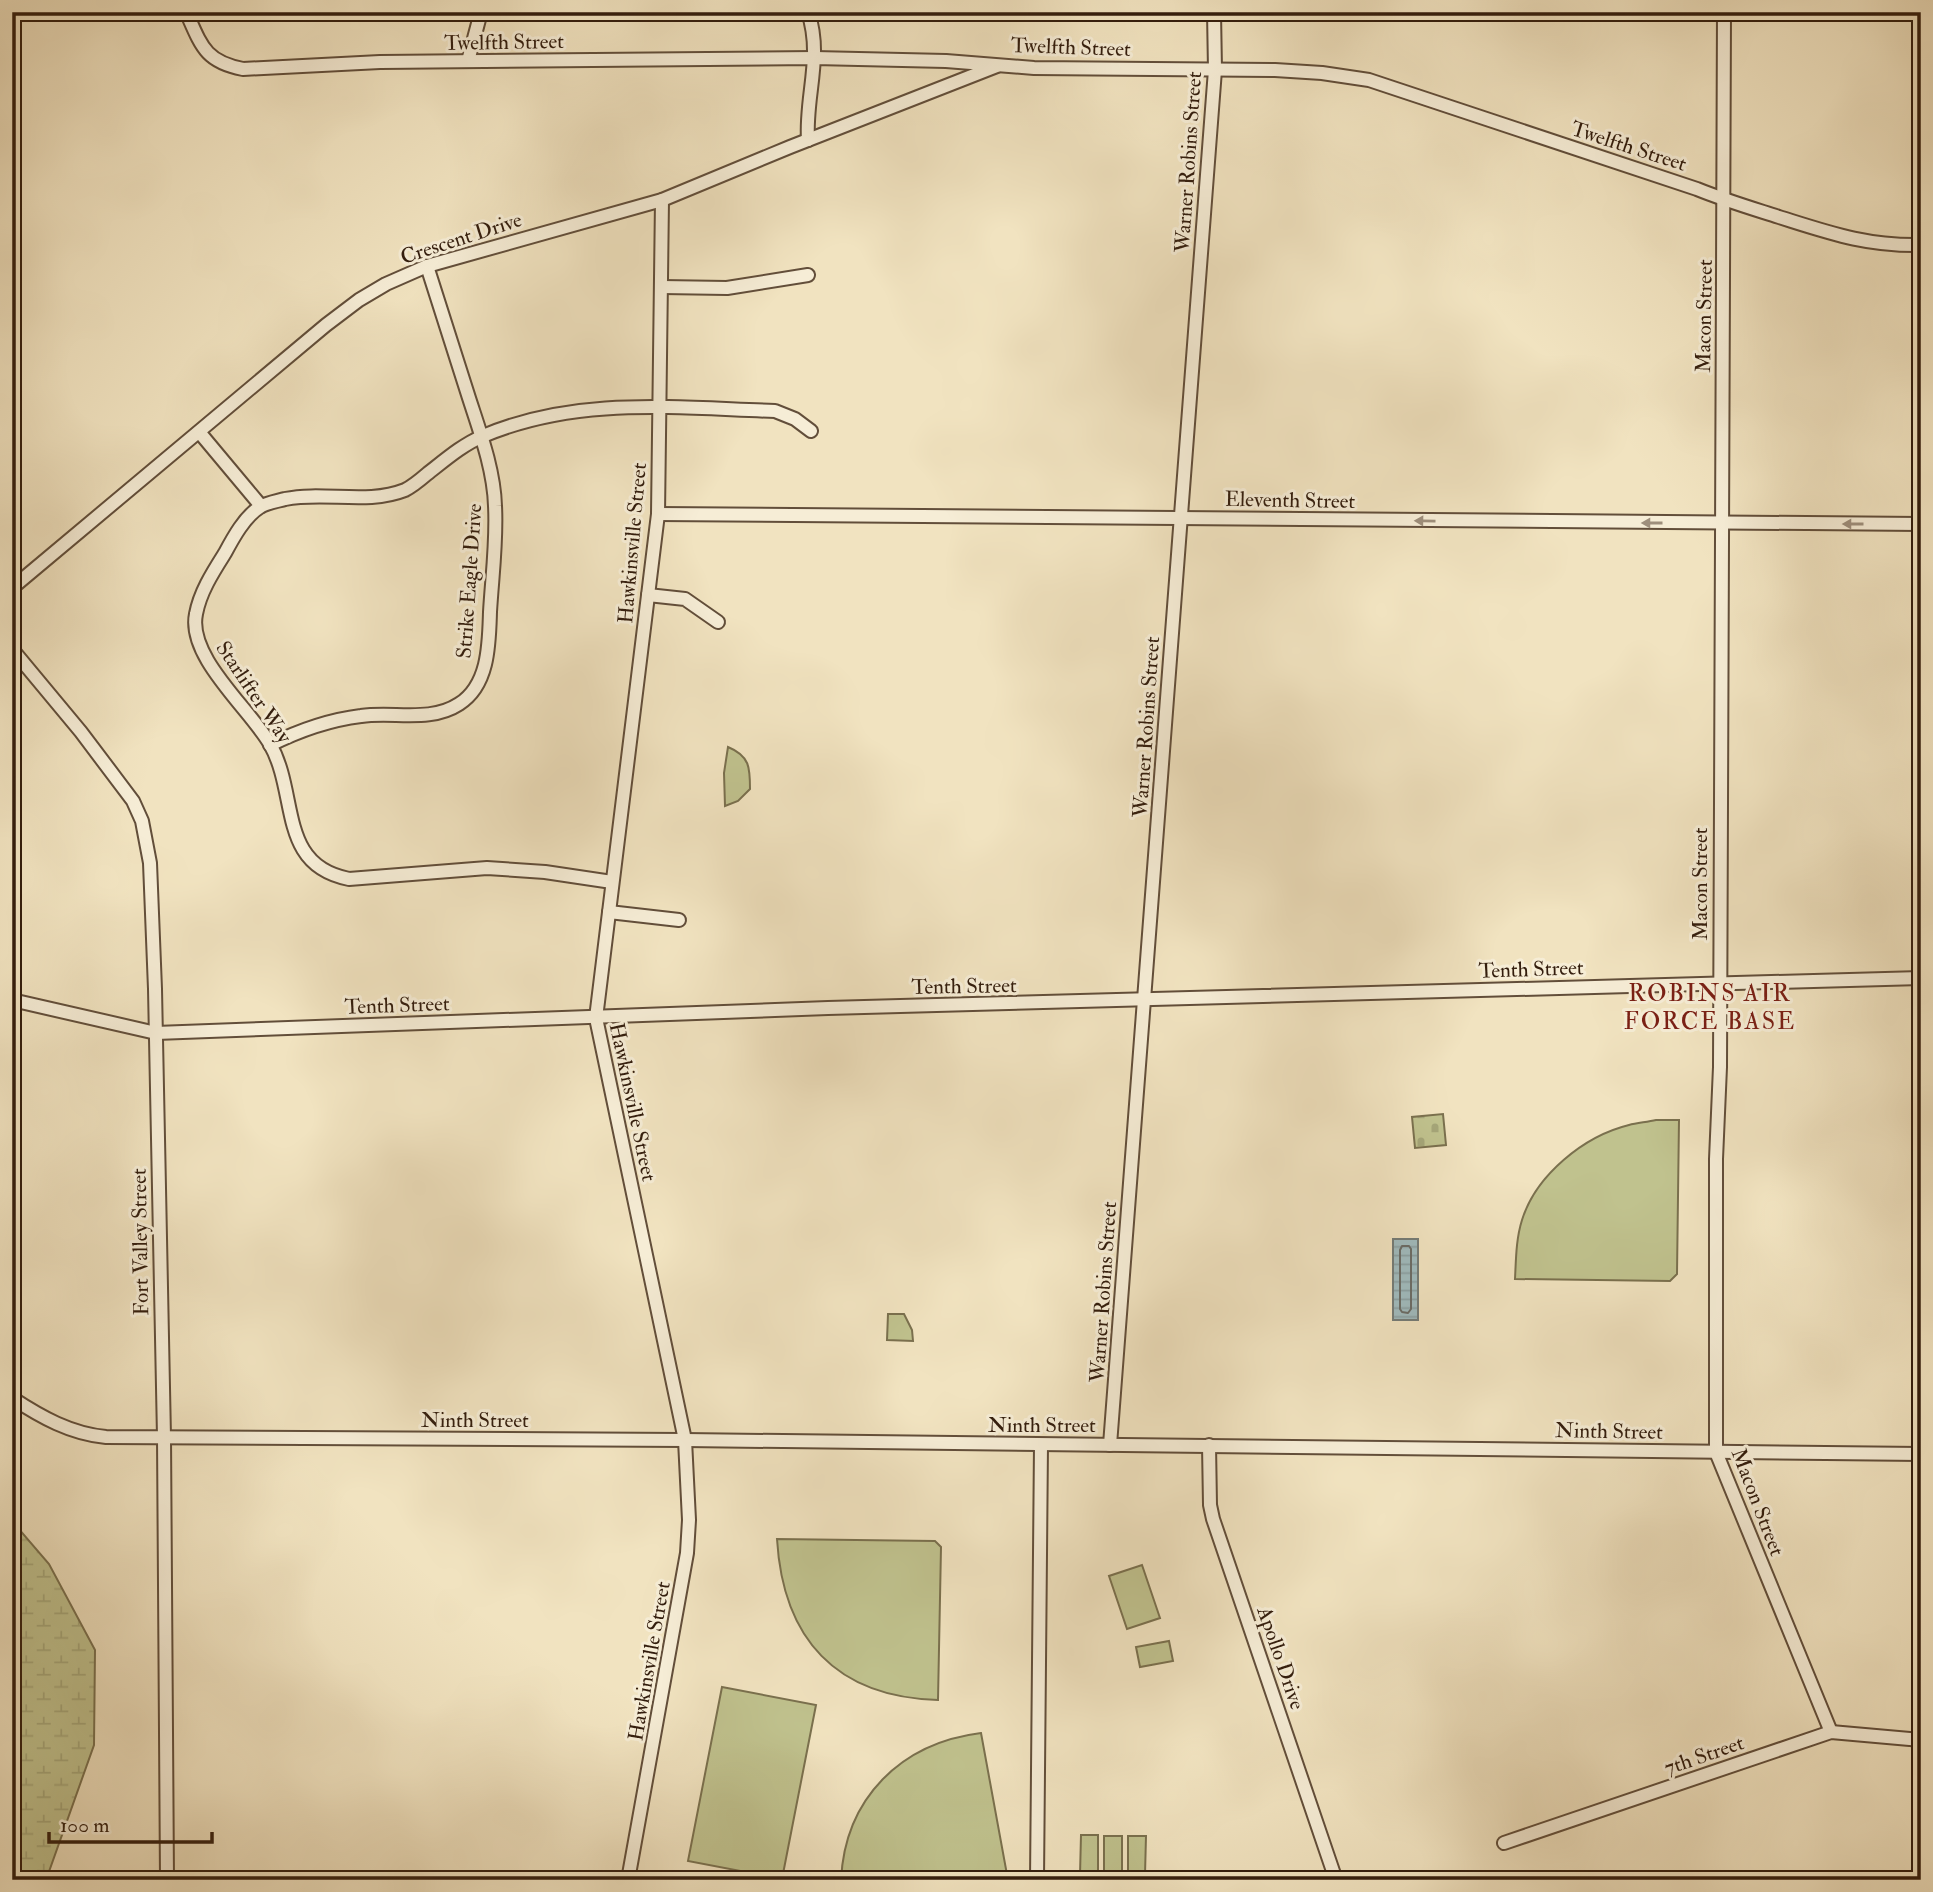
<svg xmlns="http://www.w3.org/2000/svg" width="1933" height="1892" font-family="'IM FELL Double Pica',serif">
<style>
.wetland{fill:url(#wetland-marsh);stroke:#7a704e;stroke-width:2}
.cemetery{fill:url(#cemetery-stones);stroke:#7a704e;stroke-width:2}
.park{fill:#c0c28e;stroke:#7a704e;stroke-width:2}
.water{fill:url(#water-rules);stroke:#747c77;stroke-width:2}
.lines{fill:none;stroke-linecap:round;stroke-linejoin:round}
.shore{stroke:#6a6c66;stroke-width:2}
.minor-casing{stroke:#624e3a;stroke-width:16}
.minor{stroke:#f6edd6;stroke-width:12}
.oneway{fill:#9e8f7c}
.labels{text-anchor:middle;stroke-width:6;stroke-linejoin:round;paint-order:stroke}
.street-label{font-size:21px;fill:#331d0d;stroke:#f6edd6}
.quarter-label{font-size:24px;letter-spacing:2px;fill:#7a1f14;stroke:#f6edd6}
</style>
<defs>
<pattern id="wetland-marsh" width="20" height="14" patternUnits="userSpaceOnUse" patternTransform="scale(1.75)"><rect width="20" height="14" fill="#c0c28e"/><path d="M1 5h8M5 5V1M11 12h8M15 12V8" fill="none" stroke="#a5a679"/></pattern>
<pattern id="cemetery-stones" width="16" height="16" patternUnits="userSpaceOnUse" patternTransform="scale(1.75)"><rect width="16" height="16" fill="#c0c28e"/><path d="M2 7V4a2 2 0 0 1 4 0v3zM10 15v-3a2 2 0 0 1 4 0v3z" fill="#a5a679"/></pattern>
<pattern id="water-rules" width="6" height="5" patternUnits="userSpaceOnUse" patternTransform="scale(1.75)"><rect width="6" height="5" fill="#a0bbbe"/><path d="M0 2.5h6" fill="none" stroke="#8aa0a2"/></pattern>
</defs>
<rect width="100%" height="100%" fill="#f1e3c0"/>
<filter id="stains"><feTurbulence type="fractalNoise" baseFrequency=".00286" numOctaves="4"/><feColorMatrix values="0 0 0 0 .2 0 0 0 0 .09 0 0 0 0 .02 0 0 0 .5 -.17"/></filter>
<radialGradient id="worn" r=".72"><stop offset=".6" stop-color="#630" stop-opacity="0"/><stop offset="1" stop-color="#630" stop-opacity=".3"/></radialGradient>
<g class="wetland">
<path d="M1520 12H1614C1584 23 1551 20 1520 12Z"/>
<polygon points="12,1521 49,1564 95,1650 94,1745 46,1880 12,1880"/>
</g>
<polygon class="cemetery" points="1443,1114 1446,1145 1415,1148 1412,1117"/>
<g class="park">
<path d="M728 747C750 756 750 768 750 789L738 801 725 806 724 773Z"/>
<path d="M1656 1120H1679L1677 1274 1670 1281 1515 1279C1516 1259 1516 1239 1522 1220 1536 1175 1584 1136 1629 1125 1637 1123 1647 1122 1656 1120Z"/>
<polygon points="888,1314 904,1314 912,1330 913,1341 887,1340"/>
<path d="M777 1539 935 1541 941 1547 938 1700C836 1697 783 1639 777 1539Z"/>
<polygon points="1142,1565 1160,1618 1127,1629 1109,1576"/>
<polygon points="1169,1641 1173,1661 1140,1667 1136,1647"/>
<polygon points="722,1687 816,1705 782,1879 688,1861"/>
<path d="M981 1733 1008 1880H841C845 1798 901 1743 981 1733Z"/>
<polygon points="1081,1835 1098,1835 1098,1875 1080,1875"/>
<rect x="1104" y="1836" width="18" height="39"/>
<polygon points="1128,1836 1146,1836 1145,1875 1128,1875"/>
</g>
<rect class="water" x="1393" y="1239" width="25" height="81"/>
<g class="lines">
<polygon class="shore" points="1402,1246 1409,1246 1411,1249 1411,1309 1408,1313 1402,1312 1400,1309 1400,1250"/>
<defs>
<g id="minor">
<path d="M192 12 188 16C202 48 207 62 243 69L380 62 815 58 946 61 1034 68 1275 70 1322 73 1369 80 1697 189C1724 200 1751 208 1779 217 1830 233 1866 246 1921 245"/>
<polyline points="1724,12 1720,1067 1716,1159 1716,1452 1831,1732"/>
<polyline points="468,61 481,12"/>
<path d="M808 140C805 96 823 57 808 12"/>
<polyline points="662,287 727,288 808,275"/>
<polyline points="200,433 261,506"/>
<polyline points="658,514 1921,524"/>
<polyline points="12,588 326,325 359,300 386,284 427,266 662,200 790,147 997,66"/>
<polyline points="648,595 685,599 718,622"/>
<polyline points="12,649 81,732 133,801 142,821 150,863 155,989 164,1437 167,1880"/>
<path d="M270 745C300 730 328 720 361 716 393 711 430 723 459 704 489 685 489 644 490 612 492 577 497 541 495 506 494 470 480 432 469 398 455 354 441 310 427 266"/>
<path d="M612 882 545 872 487 868 349 879C277 865 299 795 270 744 250 709 187 657 196 614 200 592 213 572 225 553 233 538 245 516 260 507 266 503 278 501 285 499 325 491 367 505 405 490 413 486 420 480 427 474 445 460 462 445 483 436 577 396 676 408 775 411L795 419 811 431"/>
<polyline points="609,912 679,920"/>
<polyline points="12,1000 156,1033 828,1008 1921,978"/>
<path d="M12 1398C41 1417 71 1434 106 1437L685 1440 1921 1454"/>
<polyline points="1110,1445 1215,70 1214,12"/>
<polyline points="1209,1445 1210,1505 1213,1519 1336,1880"/>
<polyline points="1504,1843 1831,1732 1921,1740"/>
<polyline points="628,1880 687,1553 689,1520 685,1440 596,1018 658,514 662,200"/>
<polyline points="1037,1880 1041,1445"/>
</g>
</defs>
<use href="#minor" class="minor-casing"/>
<use href="#minor" class="minor"/>
</g>
<defs><path id="oneway-solid" d="M-6-.8H1V-3.2L6.5 0L1 3.2V.8H-6Z" transform="scale(1.75)"/></defs>
<g class="oneway">
<use href="#oneway-solid" transform="translate(1425 521) rotate(-179)"/>
<use href="#oneway-solid" transform="translate(1652 523) rotate(-180)"/>
<use href="#oneway-solid" transform="translate(1853 524) rotate(-180)"/>
</g>
<g class="labels">
<g class="street-label">
<text transform="translate(504 42) rotate(-1)" y="7">Twelfth Street</text>
<text transform="translate(1071 47) rotate(2)" y="7">Twelfth Street</text>
<text transform="translate(1629 146) rotate(18)" y="7">Twelfth Street</text>
<text transform="translate(1188 162) rotate(-86)" y="7">Warner Robins Street</text>
<text transform="translate(461 238) rotate(-18)" y="7">Crescent Drive</text>
<text transform="translate(1704 316) rotate(-89)" y="7">Macon Street</text>
<text transform="translate(1290 500) rotate(1)" y="7">Eleventh Street</text>
<text transform="translate(632 543) rotate(-85)" y="7">Hawkinsville Street</text>
<text transform="translate(469 581) rotate(-86)" y="7">Strike Eagle Drive</text>
<text transform="translate(254 692) rotate(56)" y="7">Starlifter Way</text>
<text transform="translate(1146 727) rotate(-86)" y="7">Warner Robins Street</text>
<text transform="translate(1700 884) rotate(-90)" y="7">Macon Street</text>
<text transform="translate(1531 969) rotate(-2)" y="7">Tenth Street</text>
<text transform="translate(964 986) rotate(-1)" y="7">Tenth Street</text>
<text transform="translate(397 1005) rotate(-2)" y="7">Tenth Street</text>
<text transform="translate(633 1102) rotate(78)" y="7">Hawkinsville Street</text>
<text transform="translate(140 1242) rotate(-91)" y="7">Fort Valley Street</text>
<text transform="translate(1103 1292) rotate(-86)" y="7">Warner Robins Street</text>
<text x="475" y="1427">Ninth Street</text>
<text x="1042" y="1432">Ninth Street</text>
<text transform="translate(1609 1431) rotate(1)" y="7">Ninth Street</text>
<text transform="translate(1758 1502) rotate(69)" y="7">Macon Street</text>
<text transform="translate(1281 1658) rotate(71)" y="7">Apollo Drive</text>
<text transform="translate(649 1661) rotate(-80)" y="7">Hawkinsville Street</text>
<text transform="translate(1704 1755) rotate(-19)" y="7">7th Street</text>
</g>
<g class="quarter-label">
<text x="1710" y="1001">ROBINS AIR<tspan x="1710" dy="28">FORCE BASE</tspan></text>
</g>
</g>
<rect width="1933" height="1892" fill="none" stroke="#f1e3c0" stroke-width="42"/>
<rect x="14" y="14" width="1905" height="1864" fill="none" stroke="#331d0d" stroke-width="3.5"/>
<rect x="21" y="21" width="1891" height="1850" fill="none" stroke="#331d0d" stroke-width="2"/>
<path d="M49 1832v10h163v-10" fill="none" stroke="#331d0d" stroke-width="3.5"/>
<text x="60" y="1832" font-size="21" fill="#331d0d" stroke="#f6edd6" stroke-width="5" paint-order="stroke">100 m</text>
<rect width="100%" height="100%" filter="url(#stains)"/>
<rect width="100%" height="100%" fill="url(#worn)"/>
</svg>
